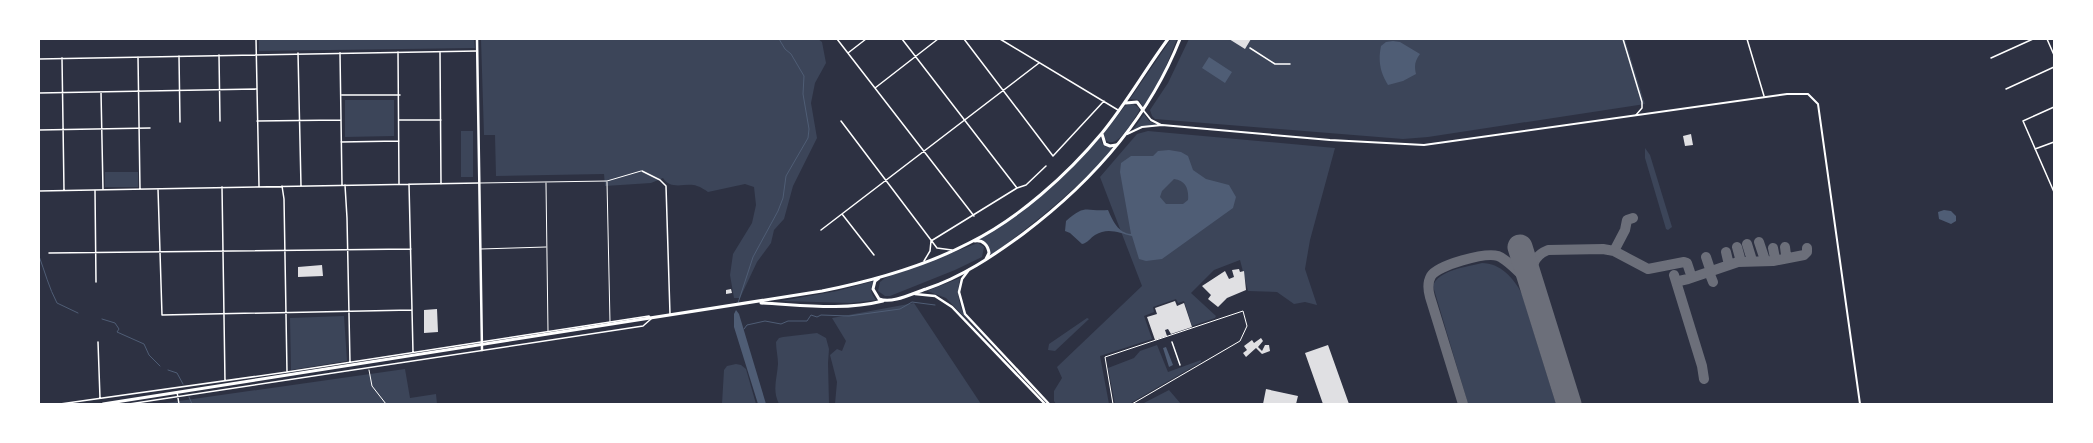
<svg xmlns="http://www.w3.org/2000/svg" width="2093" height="443" font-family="'Noto Sans',sans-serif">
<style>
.green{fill:#3c4559}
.water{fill:#4f5d75;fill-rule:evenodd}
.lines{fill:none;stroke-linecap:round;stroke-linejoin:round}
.stream{stroke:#4f5d75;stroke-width:1}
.taxiway{stroke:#6c6f7a;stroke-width:10}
.runway{stroke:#6c6f7a;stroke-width:25}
.building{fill:#e0e0e3}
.path{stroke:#fff;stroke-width:1}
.service{stroke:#fff;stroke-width:1}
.pedestrian{stroke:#fff;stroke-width:1.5}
.minor{stroke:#fff;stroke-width:1.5}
.tertiary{stroke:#fff;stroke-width:2}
.secondary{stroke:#fff;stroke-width:2.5}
.primary{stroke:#fff;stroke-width:2.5}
.trunk{stroke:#fff;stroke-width:3}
</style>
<rect width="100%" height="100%" fill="#2d3142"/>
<path class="green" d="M259,39H474L475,48L259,51Z
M481,39H818L822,42L826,63L815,83L811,103L817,138L793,186L784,219L774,230L771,243L757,262L740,298H734L730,275L733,254L752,223L756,205L754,187L745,184L708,192C705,190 701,187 697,186C686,182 671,191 663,178L651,183L605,186L604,174L496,176L495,135H484Z
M1171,39H1177L1160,81L1143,107L1139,100L1130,99Z
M1189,39H1625L1645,104L1428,137L1403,139L1155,119L1152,116L1150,110L1168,83Z
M345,100H394V136L345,137Z
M1132,103L1139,108V111C1134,119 1118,149 1107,141C1104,139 1104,136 1104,133L1125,106Z
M1144,114L1149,121L1157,125L1133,130Z
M461,131H473V177H461Z
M1148,131L1335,148L1310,240L1305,269L1317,305L1305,302L1294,304L1277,292L1248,291L1240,260L1214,270L1191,293L1216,316L1215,318L1192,326L1184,301L1178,303L1176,299L1153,307L1154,312L1144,316L1152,339L1100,356L1109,404H1056L1054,401V391L1062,378L1057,367L1142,286L1100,177L1137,134Z
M1102,134C1099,144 1105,149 1115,147C1077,190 1033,224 988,258C992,247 987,241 976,240L1038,198Z
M1645,148L1650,155L1672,227L1668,230L1666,229L1645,158Z
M105,172H138V187H105Z
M978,243L984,247L982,257L955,270L890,296H885L878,291L880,282L885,278Z
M1482,263C1500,263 1514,278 1522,294L1556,404H1468L1433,286C1438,270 1467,267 1482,263Z
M960,278C957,294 958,304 966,318L1048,404L946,298L927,291Z
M874,281C869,288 871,294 876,300L851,303L781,301L837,291Z
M914,303L981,404H835L837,382L830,355L837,349L842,351L846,341L832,318Z
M344,316L347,361L291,370L290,318Z
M1087,318L1089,319L1055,351L1048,350L1049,344Z
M817,333L826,338L829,349L828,363L829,404H779C772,390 777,379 778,364C778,357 776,349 776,342L779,338L783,337Z
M1157,345L1168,372L1201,360V362L1129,404H1115L1108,368L1134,358L1140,351Z
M736,364L741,365L746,369L756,404H722L724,370L727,366Z
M405,369L410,398L436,394L437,404H158Z
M1169,390L1181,404H1142Z"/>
<path class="water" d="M1393,41L1400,42L1420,54C1415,61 1414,65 1416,74L1403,81L1388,85C1380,72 1378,61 1381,46L1386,42Z
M1209,57L1232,72L1225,83L1202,68Z
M1169,150L1181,152L1188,156L1193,170L1206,179L1229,185L1236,197L1233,208L1162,259L1146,261L1139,259L1132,236C1119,233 1108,227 1095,235C1090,238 1088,243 1082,244L1070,233L1065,231L1066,221C1086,203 1086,212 1108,210C1113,221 1118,233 1131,234L1120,172L1121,163L1131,156H1153L1158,151ZM1174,179C1186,180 1189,190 1188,200L1183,204H1166L1160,197L1162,191Z
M1944,210L1951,211L1956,216V221L1951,224L1939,219L1938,212Z
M736,310L739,314L766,404H758L734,327V314Z
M1166,347L1173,365L1169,367L1163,348Z"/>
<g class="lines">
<path class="stream" d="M39,256C45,272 49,288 57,303L78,313
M738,303L753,257L778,211L783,198L786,176L808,138L809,129L803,94L804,76L791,54L785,49L779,39
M102,319L115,323L119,329L117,332L144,344L149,355L160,366
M744,329L747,325L765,321L781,324L788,321H807L811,315L817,317L821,315L849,316L900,309L912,302L935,305
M168,370L177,373L183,384
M189,397L192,404"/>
<path class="taxiway" d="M1759,242L1764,257L1762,261
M1747,244L1751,257L1750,261
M1737,247L1740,258L1738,262
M1614,251L1625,230L1627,220L1633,218
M1726,252L1729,265
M1706,257L1710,269L1709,272L1713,282
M1784,259L1786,255L1785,247
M1773,261L1775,258L1773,248
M1674,275L1702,366L1704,379
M1676,280L1679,281L1688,279L1738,262L1773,261L1804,255L1807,252V248
M1533,286C1530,270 1531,257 1548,250L1603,249L1614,251L1648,269L1684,262L1687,263L1690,272
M1463,404L1430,297C1428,290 1427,283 1431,276C1438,265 1485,252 1498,256C1509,260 1524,278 1533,286"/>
<path class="runway" d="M1520,247L1569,404"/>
</g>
<path class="building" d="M1229,39H1251L1245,49Z
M1691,134L1693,145L1685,146L1683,136Z
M322,265L323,276L298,277V267Z
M1239,269L1240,272L1244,271L1246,290L1227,298L1218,307L1208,299L1211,295L1202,286L1225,271L1229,279L1234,277L1232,270Z
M731,289L732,293L726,294V290Z
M1175,301L1177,306L1184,303L1192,327L1171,334L1168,329L1165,330L1167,336L1155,340L1147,317L1157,314L1155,308Z
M437,309L438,332L424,333V310Z
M1261,338L1263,341L1258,347L1262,351L1265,345H1269L1270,351L1262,354L1256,348L1246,357L1243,353L1247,350L1244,346L1252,340L1254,343Z
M1328,345L1349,404H1323L1305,353Z
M1266,389L1298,396L1296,404H1263Z"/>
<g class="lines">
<path class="path" d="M369,370L372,386L386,404"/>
<path class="service" d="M607,182L610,322
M480,183L607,181L641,171
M546,183L548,331
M481,249L546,247
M1113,404L1105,357L1243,311L1247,326L1240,341L1132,404"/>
<path class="pedestrian" d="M1250,48L1275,64H1290
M1172,342L1180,365"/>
<path class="minor" d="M256,39L259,186
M837,39L974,216
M902,39L1017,188
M964,39L1053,156L1104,101
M1000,39L1118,110
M1623,39L1642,102V108L1636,115
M1747,39L1764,96
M2047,39L2054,55
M398,52L399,184
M440,52L441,184
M298,53L301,186
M340,53L342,185
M848,53L866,39
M219,55L220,121
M179,56L180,122
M138,57L140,189
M62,58L64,190
M1991,58L2033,39
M39,59L477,51
M875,88L938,39
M2006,89L2054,67
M101,92L103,190
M39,93L256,89
M342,95H400
M2054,107L2023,121L2054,192
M399,120H441
M257,121L341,120
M841,121L937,248L952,250
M39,130L150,128
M341,142L399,141
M2035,149L2054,142
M642,171L660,180L666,186L670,314
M409,184L413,352
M345,185L347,218L350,362
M282,186L284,199L287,372
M222,187L225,381
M158,189L162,315L412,310
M95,190L96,282
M39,191L479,183
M842,214L874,255
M821,230L1039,63
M931,241L1017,188L1026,185L1046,166
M49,253L411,249
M924,261L930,251L931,241
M98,342L100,398
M177,392L179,404
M60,404L287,372L649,316L651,319L643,326L129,404"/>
<path class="tertiary" d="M1143,110L1151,120L1161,125
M1127,134L1142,127L1162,125L1330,140L1424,145L1787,94H1808L1818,104L1860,404"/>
<path class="secondary" d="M477,39L482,350"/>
<path class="primary" d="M968,271L962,279L959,292L965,314L1049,404
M915,294L935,296L952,307L1045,404"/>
<path class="trunk" d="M1126,103L1137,102L1143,110
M1102,134L1105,144L1110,146L1116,145
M975,241C983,240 988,245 989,253L986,259
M879,278L875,281L873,289L879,299C893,304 913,293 926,289C962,277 993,256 1023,234C1092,182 1148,120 1180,39
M761,303C802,305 843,311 883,301
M103,404L822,291C872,281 923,267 969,243C1018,219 1067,175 1102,133C1126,104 1145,70 1168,39"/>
</g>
<rect width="2093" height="443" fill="none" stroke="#ffffff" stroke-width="80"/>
</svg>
